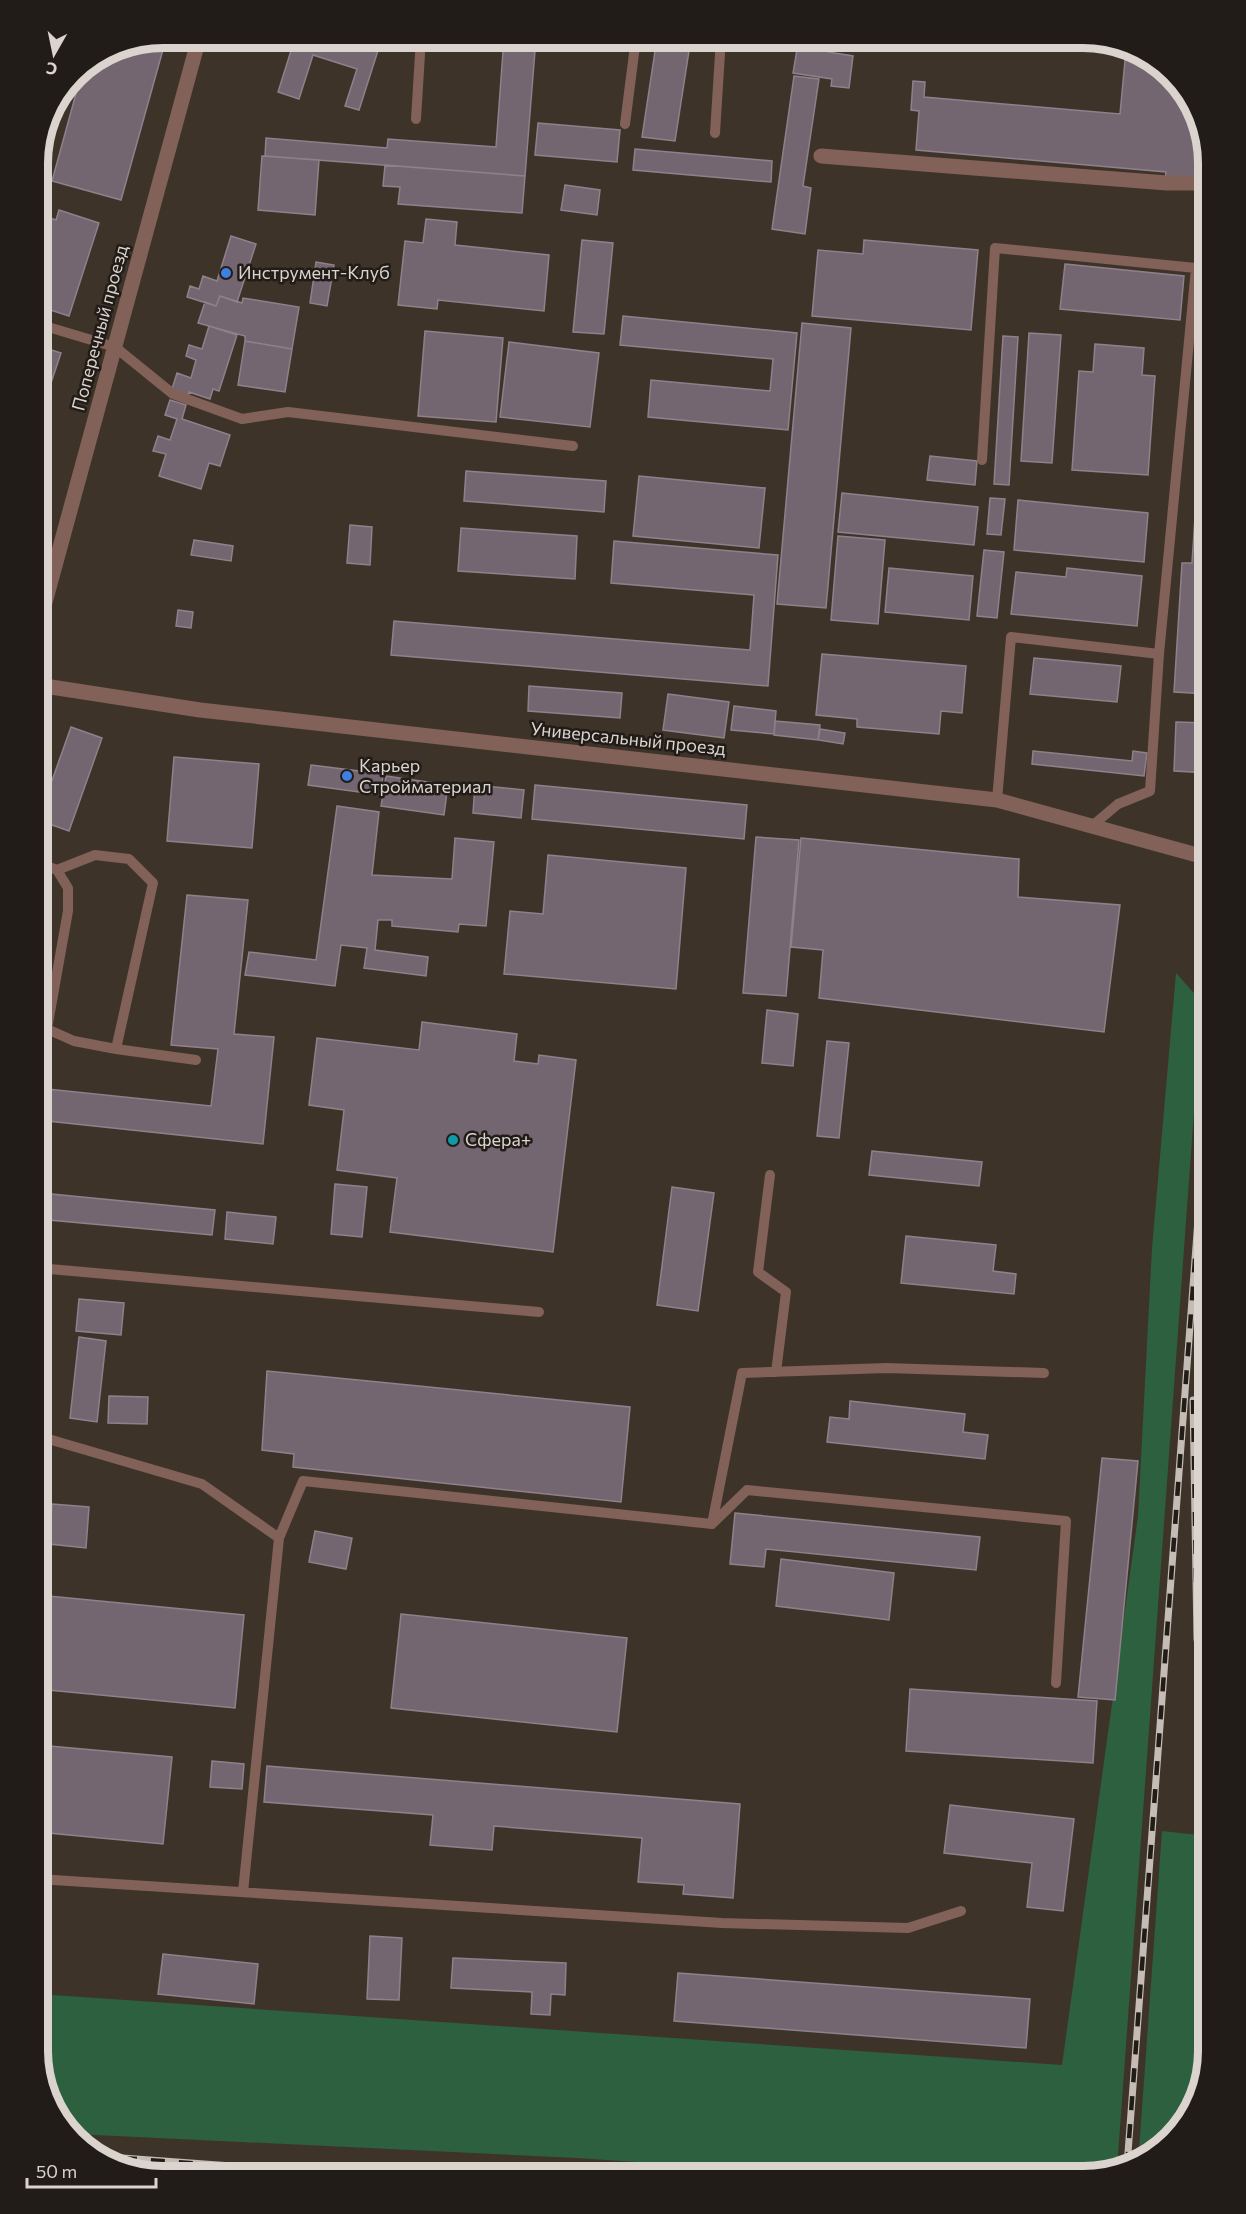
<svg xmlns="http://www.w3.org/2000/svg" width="1246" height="2214" font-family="Commissioner,sans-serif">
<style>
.green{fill:#2c603f}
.building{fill:#746670;stroke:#8f808b;stroke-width:1.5}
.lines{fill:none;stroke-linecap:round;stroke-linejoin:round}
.service{stroke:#816158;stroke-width:10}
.minor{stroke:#816158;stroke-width:15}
.tertiary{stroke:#816158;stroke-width:15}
.rail-casing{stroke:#c4bcb5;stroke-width:7}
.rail{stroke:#211c17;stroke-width:4.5;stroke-dasharray:14;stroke-linecap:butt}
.shop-dot{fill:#3f7fe0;stroke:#211c17;stroke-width:2}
.culture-dot{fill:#0f9aa8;stroke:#211c17;stroke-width:2}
.labels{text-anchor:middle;stroke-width:5;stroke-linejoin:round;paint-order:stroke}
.poi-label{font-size:18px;fill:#dbd4ce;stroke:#211c17;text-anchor:start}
.street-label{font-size:18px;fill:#dbd4ce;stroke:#211c17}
.rim{fill:none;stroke:#dbd4ce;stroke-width:8}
</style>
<rect width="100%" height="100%" fill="#3e3328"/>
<path class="green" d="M1176,973L1202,1002L1117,2169L1083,2176H851L576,2158L75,2134L50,2106L38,2051V1994L1062,2065L1138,1516L1152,1248Z
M1162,1831L1208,1836V2051L1188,2120L1138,2164Z"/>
<path class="building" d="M295,38H382L359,110L345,106L357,69L313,55L299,99L278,92Z
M504,38H536L525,176L265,156L266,138L387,148L388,139L496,147Z
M657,38H691L675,141L642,137Z
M799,38H830L828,52L853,56L849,88L831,86L832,79L793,73Z
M145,41L164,46L121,200L52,181L83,68L115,47Z
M1126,50L1153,59L1196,108L1204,143L1200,183L1165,180L1166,172L916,150L919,111L911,110L913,81L925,82L924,97L1120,114Z
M794,76L819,79L803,186L811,188L805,234L772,229Z
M538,123L620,130L617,162L535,155Z
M635,149L772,161L771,182L633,170Z
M262,156L319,160L315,215L258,210Z
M385,165L525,176L522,213L398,204L400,187L383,186Z
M38,166L41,167L39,186H38Z
M565,185L600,190L597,215L561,210Z
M59,210L99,223L69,316L38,306V227L41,215L56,220Z
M426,219L457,222L455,245L549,255L544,311L438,300L437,309L398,305L405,241L423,243Z
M231,236L256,244L237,302L220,296L216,306L187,297L190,286L199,289L203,276L217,281Z
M582,240L613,243L604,334L573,332Z
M864,240L978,250L971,330L812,316L818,250L863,254Z
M316,262L334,265L327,306L310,303Z
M1065,264L1184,276L1180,320L1060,309Z
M220,296L242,303L243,298L299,307L292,349L245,341V336L198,323L205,302L216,306Z
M623,316L797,333L788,430L648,417L651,380L770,391L773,359L620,345Z
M1208,319V694L1174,692L1182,563H1192Z
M802,323L851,328L826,608L777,604Z
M209,326L237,335L219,391L213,389L210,399L189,392L188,397L171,392L177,373L191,378L196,360L186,356L189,345L202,349Z
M425,331L503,338L496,422L418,416Z
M1029,333L1061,335L1052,463L1021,461Z
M1003,336L1018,337L1009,485L994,484Z
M245,341L292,349L285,392L238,385Z
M509,342L599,353L590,427L500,417Z
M1095,344L1144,348L1142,375L1155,376L1148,475L1072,470L1079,371L1093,372Z
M39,346L61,353L46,398L38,396Z
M38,396L46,398L38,426Z
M170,400L186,405L182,419L230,435L220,466L209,463L201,489L159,476L166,454L153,451L158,436L170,440L177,419L165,415Z
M930,456L977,461L975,485L927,480Z
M466,471L606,481L604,512L464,501Z
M639,476L765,488L759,548L633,536Z
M842,493L978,507L974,545L838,532Z
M990,498L1005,499L1001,535L987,534Z
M1018,500L1148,513L1144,562L1014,550Z
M350,525L372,527L370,565L347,563Z
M461,528L577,536L575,579L458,571Z
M838,536L885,540L878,624L831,620Z
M194,540L233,546L231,561L191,555Z
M614,541L778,555L768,686L391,655L394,621L750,650L754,595L611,583Z
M984,550L1004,552L997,618L977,616Z
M889,568L973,576L969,620L885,612Z
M1067,568L1142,576L1137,626L1011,614L1016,572L1066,577Z
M178,610L193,612L191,628L176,626Z
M822,654L966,666L962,713L941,711L939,734L857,727V719L816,715Z
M1034,658L1121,666L1117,702L1030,694Z
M529,686L622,693L620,718L528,711Z
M668,694L729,702L724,738L663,730Z
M734,706L776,711L774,734L731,730Z
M775,721L820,725L818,740L774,735Z
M1176,722L1208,723V773L1174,771Z
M71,727L102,738L69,831L38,820Z
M820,729L845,733L843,744L818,740Z
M1033,751L1132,761L1133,751L1147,753L1144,776L1032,764Z
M174,757L259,764L252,848L167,841Z
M311,765L383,774L381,795L308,785Z
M386,776L448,785L444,815L381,806Z
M475,785L524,790L521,818L473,813Z
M535,785L747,805L744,839L532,819Z
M337,806L379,812L372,875L452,879L455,838L494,842L486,926L459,924L458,932L392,926V920H378L375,950L428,957L426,976L364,968L367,948L341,945L335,986L245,975L249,952L316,960Z
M756,837L799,840L786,996L743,993Z
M801,838L1019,859L1018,897L1120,905L1104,1032L819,998L823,950L791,947Z
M548,855L686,868L676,989L504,974L510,911L543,914Z
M187,895L248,900L234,1034L274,1037L263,1144L38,1120V1088L211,1106L218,1049L171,1045Z
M767,1010L798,1014L793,1066L762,1063Z
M422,1022L517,1034L514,1061L538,1064L539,1055L576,1060L553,1252L390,1232L397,1178L337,1170L344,1110L309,1105L317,1038L419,1050Z
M827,1041L849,1043L839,1138L817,1136Z
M872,1151L982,1162L979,1186L869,1175Z
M335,1184L367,1187L362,1237L331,1234Z
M672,1187L714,1193L698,1311L657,1305Z
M41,1193L215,1210L212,1235L38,1219Z
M227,1212L276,1217L273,1244L225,1239Z
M906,1236L996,1245L993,1271L1016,1274L1014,1294L901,1283Z
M79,1299L124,1303L121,1335L76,1331Z
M79,1337L106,1341L97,1422L70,1418Z
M267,1371L630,1407L621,1502L293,1467L294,1454L262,1450Z
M109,1396L148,1397L147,1424L108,1423Z
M850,1401L965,1414L963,1432L988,1435L985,1459L827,1442L830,1417L849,1419Z
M1102,1458L1138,1461L1115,1700L1078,1697Z
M52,1504L89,1507L86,1548L49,1544Z
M735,1513L980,1537L976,1570L766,1549L764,1567L730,1564Z
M315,1531L352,1538L346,1569L309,1562Z
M781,1559L894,1573L889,1620L776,1606Z
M38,1595L244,1615L235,1708L38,1689Z
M401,1614L627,1638L617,1732L391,1708Z
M910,1689L1097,1701L1093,1763L906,1751Z
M38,1745L172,1757L163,1844L38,1832Z
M212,1761L244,1764L242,1789L210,1787Z
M267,1766L740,1804L733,1898L683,1894L684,1885L638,1882L642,1838L494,1826L492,1850L430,1845L433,1815L264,1802Z
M950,1805L1074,1819L1063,1911L1027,1907L1032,1863L944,1853Z
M370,1936L402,1938L399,2000L367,1999Z
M163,1954L258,1964L254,2004L158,1994Z
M453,1958L566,1963L565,1995L551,1994L550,2015L531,2014L532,1992L451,1988Z
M678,1973L1030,1999L1026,2048L674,2021Z"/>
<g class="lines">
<path class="service" d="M162,38L197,47
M416,119L421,38
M625,124L636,38
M715,133L721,38
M38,324L115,347L173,394L242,419L288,412L573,446
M982,460L995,248L1196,268L1159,654
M997,800L1011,637L1159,654L1150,791L1118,804L1092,826
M38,863L57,870L95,855L129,859L153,883L116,1049L196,1060
M57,870L68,888V911L47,1029L74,1041L116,1049
M770,1175L758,1272L786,1292L776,1372
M38,1268L539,1312
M38,1436L202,1484L279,1538
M712,1524L742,1373L886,1368L1044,1373
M38,1879L722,1923L908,1928L961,1911
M243,1892L279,1538L303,1481L712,1524L747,1490L1066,1521L1056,1683"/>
<path class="minor" d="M821,156L1167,183H1208
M38,628L199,38"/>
<path class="tertiary" d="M38,685L200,710L997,800L1208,858"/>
<g class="rail-casing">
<path id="rail" d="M1193,1400L1197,1639L1208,1701
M95,2156L366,2176
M1127,2166L1208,1086"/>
</g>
<use href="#rail" class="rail"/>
</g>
<g class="shop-dot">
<circle cx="226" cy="273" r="6"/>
<circle cx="347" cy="776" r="6"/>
</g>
<circle class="culture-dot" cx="453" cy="1140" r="6"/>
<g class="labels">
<g class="poi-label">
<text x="238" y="279">Инструмент-Клуб</text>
<text x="359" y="772">Карьер<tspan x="359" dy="21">Стройматериал</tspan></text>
<text x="465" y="1146">Сфера+</text>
</g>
<g class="street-label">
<text transform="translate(100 328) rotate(-75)" y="6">Поперечный проезд</text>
<text transform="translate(628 739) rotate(6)" y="6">Универсальный проезд</text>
</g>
</g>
<path d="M0 0H1246V2214H0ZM163 48H1083A115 115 0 0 1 1198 163V2051A115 115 0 0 1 1083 2166H163A115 115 0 0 1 48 2051V163A115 115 0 0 1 163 48Z" fill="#211c17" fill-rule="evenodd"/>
<path class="rim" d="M163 48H1083A115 115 0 0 1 1198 163V2051A115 115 0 0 1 1083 2166H163A115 115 0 0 1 48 2051V163A115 115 0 0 1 163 48Z"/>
<g transform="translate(54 54) rotate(189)" stroke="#211c17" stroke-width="4.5" paint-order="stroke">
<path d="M0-4.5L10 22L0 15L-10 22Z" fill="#dbd4ce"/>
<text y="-9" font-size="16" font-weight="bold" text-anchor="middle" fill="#dbd4ce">С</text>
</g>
<path d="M27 2178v9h129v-9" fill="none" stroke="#dbd4ce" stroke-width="3"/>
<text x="36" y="2178" font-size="18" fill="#dbd4ce" stroke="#211c17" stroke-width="4.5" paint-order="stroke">50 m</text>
</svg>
